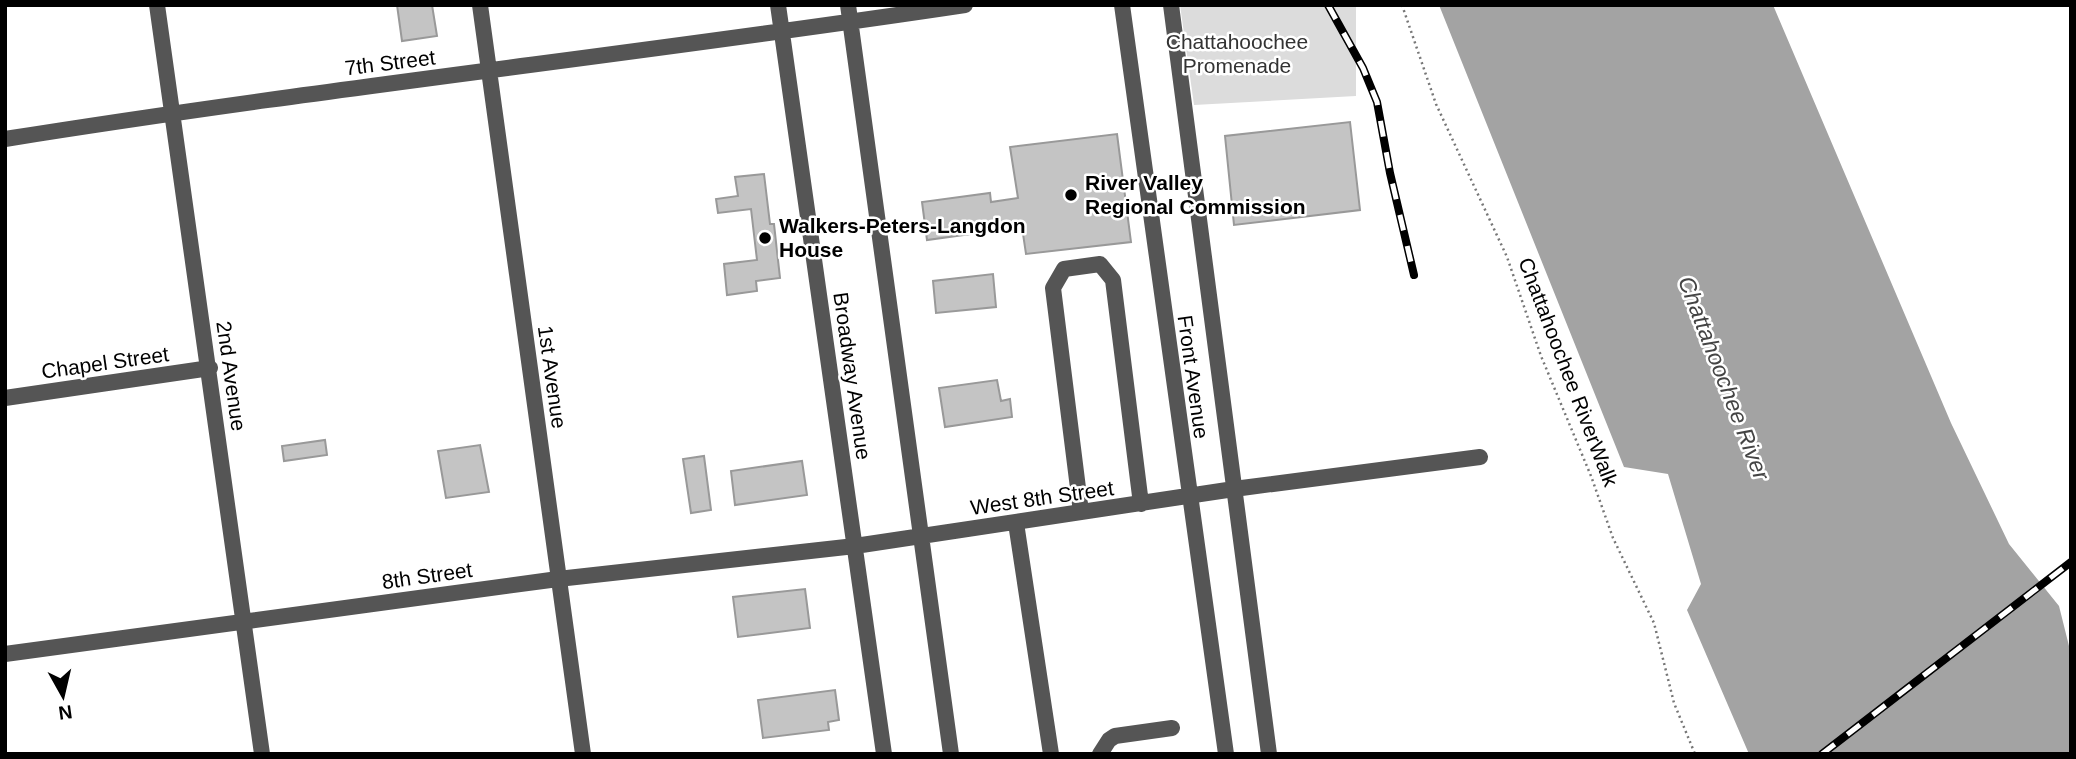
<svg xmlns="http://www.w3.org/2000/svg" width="2076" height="759" font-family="Arial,sans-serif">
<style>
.green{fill:#dcdcdc}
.water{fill:#a3a3a3}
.building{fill:#c4c4c4;stroke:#999;stroke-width:2}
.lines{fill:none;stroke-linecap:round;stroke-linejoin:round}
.path{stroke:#777;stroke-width:2.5;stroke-dasharray:2 3.5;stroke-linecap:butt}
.minor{stroke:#555;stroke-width:16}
.rail-casing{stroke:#000;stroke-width:8}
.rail{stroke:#fff;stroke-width:5;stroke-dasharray:16;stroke-linecap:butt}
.poi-dot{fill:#000;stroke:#fff;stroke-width:2.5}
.labels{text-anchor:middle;stroke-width:5;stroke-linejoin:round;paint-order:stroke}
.park-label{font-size:21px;fill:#333;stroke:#fff}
.street-label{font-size:21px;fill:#000;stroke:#fff}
.poi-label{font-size:21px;font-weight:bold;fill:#000;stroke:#fff;text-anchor:start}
.water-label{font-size:23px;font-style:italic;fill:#444;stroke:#fff}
</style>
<rect width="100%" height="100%" fill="#fff"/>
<path class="green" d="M1180,5H1356V96L1194,105Z"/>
<path class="water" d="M1439,5H1773L1951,423L2009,544L2059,606L2071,654V754H1749L1687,610L1701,584L1668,474L1624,467Z"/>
<path class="building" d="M397,5H432L437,36L402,41Z
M1350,122L1360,210L1234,225L1225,136Z
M1117,134L1131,242L1026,254L1022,227L927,240L922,202L990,193L991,202L1018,198L1010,147Z
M764,174L770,224H774L780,278L756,281L757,291L727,295L724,264L757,260L751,209L718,213L716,199L738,196L735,177Z
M993,274L996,307L936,313L933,281Z
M997,380L1001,401L1010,399L1012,417L945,427L939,388Z
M325,440L327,455L284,461L282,446Z
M480,445L489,492L446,498L438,451Z
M704,456L711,510L691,513L683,459Z
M802,461L807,495L735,505L731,471Z
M805,589L810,628L738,637L733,597Z
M835,690L839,720L828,722L829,730L763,738L758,700Z"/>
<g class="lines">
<path class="path" d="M1402,5L1436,104L1507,257L1541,356L1591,476L1613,538L1654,623L1674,703L1695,754"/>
<path class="minor" d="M157,5L262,754
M480,5L583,754
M778,5L884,754
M848,5L951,754
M1122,5L1226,754
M1171,5L1269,754
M5,139C324,88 646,53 965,5
M5,398L210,368
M1081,512L1053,288L1064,269L1100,264L1113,280L1141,504
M1016,523L1051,754
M5,654L558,579L855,546L1234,489L1480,457
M1100,754L1109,740L1115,736L1172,728"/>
<g class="rail-casing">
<path id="rail" d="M1328,5L1363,68L1377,102L1390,173L1414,275
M1822,754L2071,562"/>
</g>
<use href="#rail" class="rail"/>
</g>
<g class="poi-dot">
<circle cx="1071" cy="195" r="7"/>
<circle cx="765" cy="238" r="7"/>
</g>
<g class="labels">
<g class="park-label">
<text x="1237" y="49">Chattahoochee<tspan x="1237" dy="24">Promenade</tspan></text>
</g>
<g class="street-label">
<text transform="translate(390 63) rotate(-7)" y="7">7th Street</text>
<text transform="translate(105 363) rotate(-8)" y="7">Chapel Street</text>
<text transform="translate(1568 372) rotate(69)" y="7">Chattahoochee RiverWalk</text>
<text transform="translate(231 376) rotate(82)" y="7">2nd Avenue</text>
<text transform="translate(852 376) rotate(82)" y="7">Broadway Avenue</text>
<text transform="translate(552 377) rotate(82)" y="7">1st Avenue</text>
<text transform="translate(1193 377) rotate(82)" y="7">Front Avenue</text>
<text transform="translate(1042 498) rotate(-8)" y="7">West 8th Street</text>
<text transform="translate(427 576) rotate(-8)" y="7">8th Street</text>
</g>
<g class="poi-label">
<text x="1085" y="190">River Valley<tspan x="1085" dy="24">Regional Commission</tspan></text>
<text x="779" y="233">Walkers-Peters-Langdon<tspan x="779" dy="24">House</tspan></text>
</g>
<g class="water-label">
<text transform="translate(1724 378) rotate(69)" y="8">Chattahoochee River</text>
</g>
</g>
<rect width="2076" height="759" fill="none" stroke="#000000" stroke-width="14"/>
<g transform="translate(63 696) rotate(172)" stroke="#ffffff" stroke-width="5" paint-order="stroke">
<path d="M0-5L12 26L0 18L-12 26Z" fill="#000000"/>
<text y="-10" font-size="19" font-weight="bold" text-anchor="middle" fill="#000000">N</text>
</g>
</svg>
